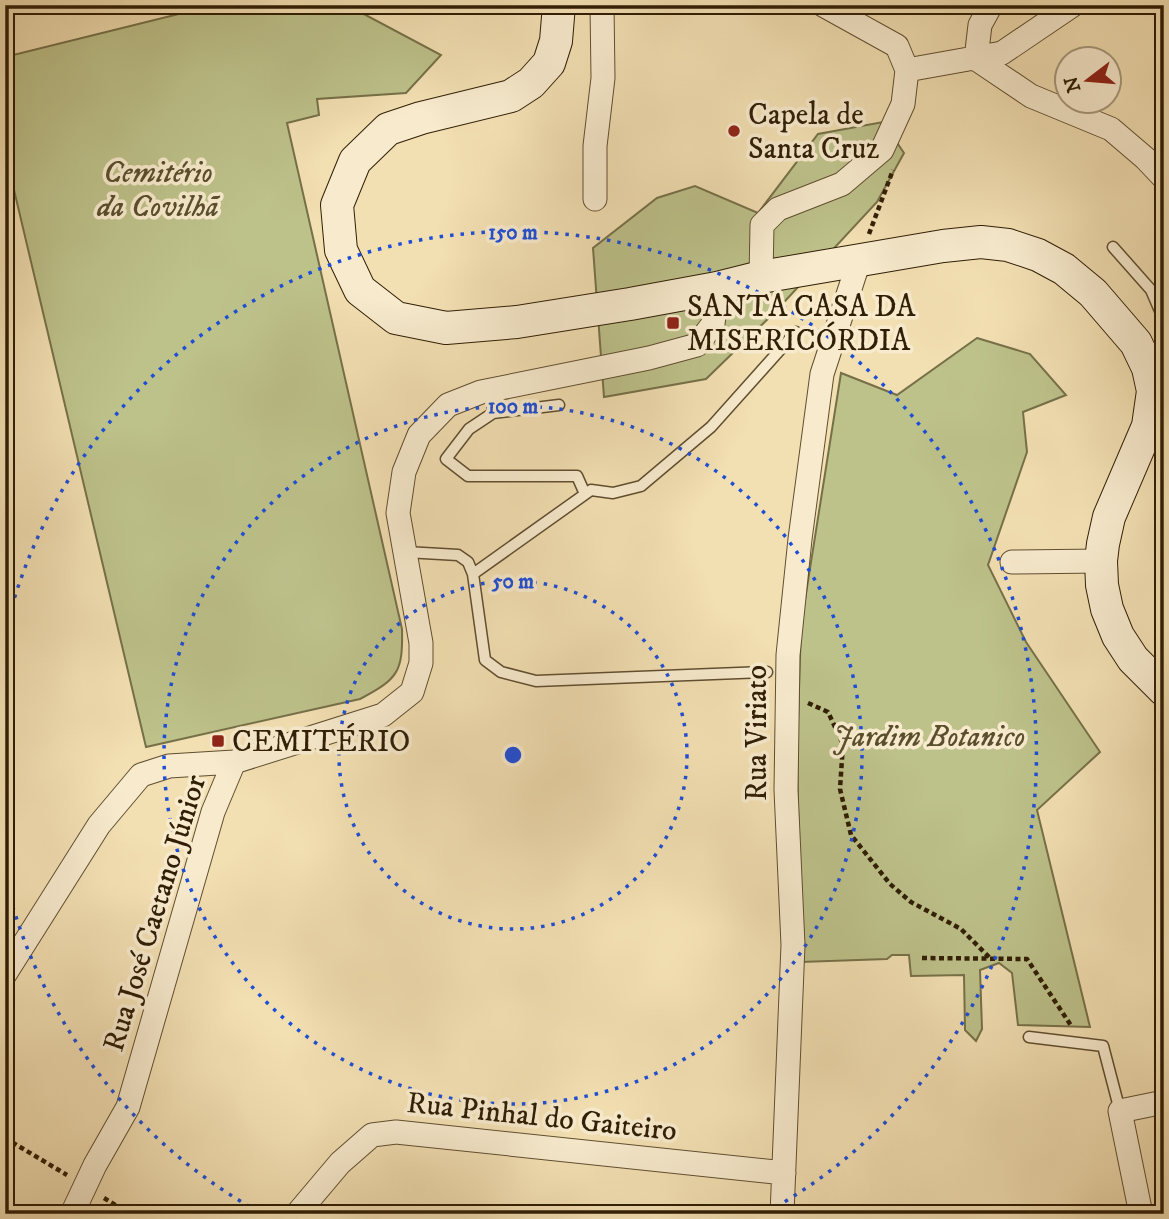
<svg xmlns="http://www.w3.org/2000/svg" width="1169" height="1219" font-family="'IM FELL DW Pica',serif">
<style>
.green{fill:#bdc18a;stroke:#767048;stroke-width:2}
.lines{fill:none;stroke-linecap:round;stroke-linejoin:round}
.service-casing{stroke:#604e30;stroke-width:13}
.minor-casing{stroke:#604e30;stroke-width:25}
.secondary-casing{stroke:#301e05;stroke-width:34}
.path{stroke:#301e05;stroke-width:4.5;stroke-dasharray:5 3.5;stroke-linecap:butt}
.service{stroke:#f7eacd;stroke-width:10}
.minor{stroke:#f7eacd;stroke-width:23}
.secondary{stroke:#f7eacd;stroke-width:32}
.ring{fill:none;stroke:#1d4ed8;stroke-width:3.5;stroke-dasharray:3.5 7}
.poi-dot{fill:#8f2418;stroke:#f7eacd;stroke-width:2.5}
.labels{text-anchor:middle;stroke-width:7;stroke-linejoin:round;paint-order:stroke}
.poi-label{font-size:30px;fill:#301e05;stroke:#f7eacd;text-anchor:start}
.park-label{font-size:30px;font-style:italic;fill:#5a4f2d;stroke:#f7eacd}
.street-label{font-size:30px;fill:#301e05;stroke:#f7eacd}
.centre{fill:#1d4ed8;stroke:#f7eacd;stroke-width:3.5}
.ring-label{font-size:21px;text-anchor:middle;font-weight:bold;fill:#1d4ed8;stroke:#f7eacd;stroke-width:7;stroke-linejoin:round;paint-order:stroke}
</style>
<rect width="100%" height="100%" fill="#f2dfb2"/>
<filter id="stains"><feTurbulence type="fractalNoise" baseFrequency=".00286" numOctaves="4"/><feColorMatrix values="0 0 0 0 .2 0 0 0 0 .09 0 0 0 0 .02 0 0 0 .5 -.17"/></filter>
<radialGradient id="worn" r=".72"><stop offset=".6" stop-color="#630" stop-opacity="0"/><stop offset="1" stop-color="#630" stop-opacity=".3"/></radialGradient>
<path class="green" d="M215,5H347L441,55L406,93L317,99L319,115L287,123L402,629C403,672 398,679 360,699L146,747L5,152V57Z
M883,122L904,153L877,202L773,314L706,379L604,397L593,248L657,198L695,186L758,213L818,134Z
M977,338L1030,354L1066,395L1023,412L1027,452L988,565L1026,642L1100,752L1037,810L1090,1027L1018,1025L1012,973L999,963L980,970L982,1029L976,1041L965,1030L964,975L911,976L909,955H892L887,959L801,962L797,753L801,625L841,373L897,395Z"/>
<g class="lines">
<g class="service-casing">
<path id="service" d="M1113,247L1151,290L1164,320
M559,405L493,413L469,429L446,459L468,476H577L585,494
M406,552L458,555L468,562L473,574L485,660L501,672L536,681L767,672
M473,574L591,490L613,493L641,486L711,427L796,332
M1029,1037L1103,1046L1120,1111"/>
</g>
<g class="minor-casing">
<path id="minor" d="M976,59L1031,96L1111,129L1145,158L1164,178
M976,59L980,25L991,5
M907,70L1002,53L1073,5
M595,199V146L603,78L602,5
M761,277L762,225L778,209L842,184L882,150L903,104L907,70L897,46L823,5
M1012,562L1101,561
M5,974L99,825L141,775L169,766L234,762L383,715L412,692L421,663V643L398,513L404,472L419,435L448,405L481,392L649,358L697,345L713,324L717,288
M72,1214L95,1165L128,1107L213,812L234,762
M297,1214L340,1163L372,1135L396,1132L784,1173
M782,1214L793,945L786,790L788,655L800,539L822,374L859,261
M1141,1214L1120,1111L1164,1102"/>
</g>
<g class="secondary-casing">
<path id="secondary" d="M559,5L556,41L549,63L531,83L511,96L421,118L388,129L355,161L337,205L341,250L360,290L396,318L446,328L517,322L630,304L717,288L761,277L943,246L981,242L1008,245L1038,255L1064,269L1093,293L1136,343L1148,368L1153,391L1148,426L1109,517L1103,544L1101,561L1102,585L1107,609L1118,636L1133,659L1164,690"/>
</g>
<path class="path" d="M869,234L893,170
M808,703L828,712L843,744L840,789L851,835L890,884L911,902L961,929L990,958
M922,958L1027,959L1072,1027
M5,1138L67,1175
M5,1149L11,1142
M104,1198L130,1214"/>
<use href="#service" class="service"/>
<use href="#minor" class="minor"/>
<use href="#secondary" class="secondary"/>
</g>
<g class="ring">
<circle cx="513" cy="755" r="174"/>
<circle cx="513" cy="755" r="349"/>
<path d="M259 1212A523 523 0 0 1 6 882M6 628A523 523 0 1 1 767 1212"/>
</g>
<g class="poi-dot">
<circle cx="734" cy="131" r="7"/>
<rect x="666" y="316" width="14" height="14" rx="3.5"/>
<rect x="211" y="734" width="14" height="14" rx="3.5"/>
</g>
<g class="labels">
<g class="poi-label">
<text x="748" y="124">Capela de<tspan x="748" dy="34">Santa Cruz</tspan></text>
<text x="687" y="316">SANTA CASA DA<tspan x="687" dy="34">MISERICÓRDIA</tspan></text>
<text x="232" y="751">CEMITÉRIO</text>
</g>
<g class="park-label">
<text x="158" y="182">Cemitério<tspan x="158" dy="34">da Covilhã</tspan></text>
<text x="929" y="746">Jardim Botanico</text>
</g>
<g class="street-label">
<text transform="translate(756 733) rotate(-90)" y="10">Rua Viriato</text>
<text transform="translate(154 913) rotate(-73)" y="10">Rua José Caetano Júnior</text>
<text transform="translate(542 1116) rotate(6)" y="10">Rua Pinhal do Gaiteiro</text>
</g>
</g>
<circle cx="513" cy="755" r="10" class="centre"/>
<g class="ring-label">
<text x="513" y="239">150 m</text>
<text x="513" y="413">100 m</text>
<text x="513" y="588">50 m</text>
</g>
<rect width="1169" height="1219" fill="none" stroke="#f2dfb2" stroke-width="28"/>
<rect x="7" y="7" width="1155" height="1205" fill="none" stroke="#301e05" stroke-width="3.5"/>
<rect x="14" y="14" width="1141" height="1191" fill="none" stroke="#301e05" stroke-width="2"/>
<g transform="translate(1088 80) rotate(254)"><circle r="33" fill="#f7eacd" stroke="#a7987d" stroke-width="2"/>
<path d="M0-5L12 26L0 18L-12 26Z" fill="#8f2418"/>
<text y="-10" font-size="19" font-weight="bold" text-anchor="middle" fill="#301e05">N</text>
</g>
<rect width="100%" height="100%" filter="url(#stains)"/>
<rect width="100%" height="100%" fill="url(#worn)"/>
</svg>
